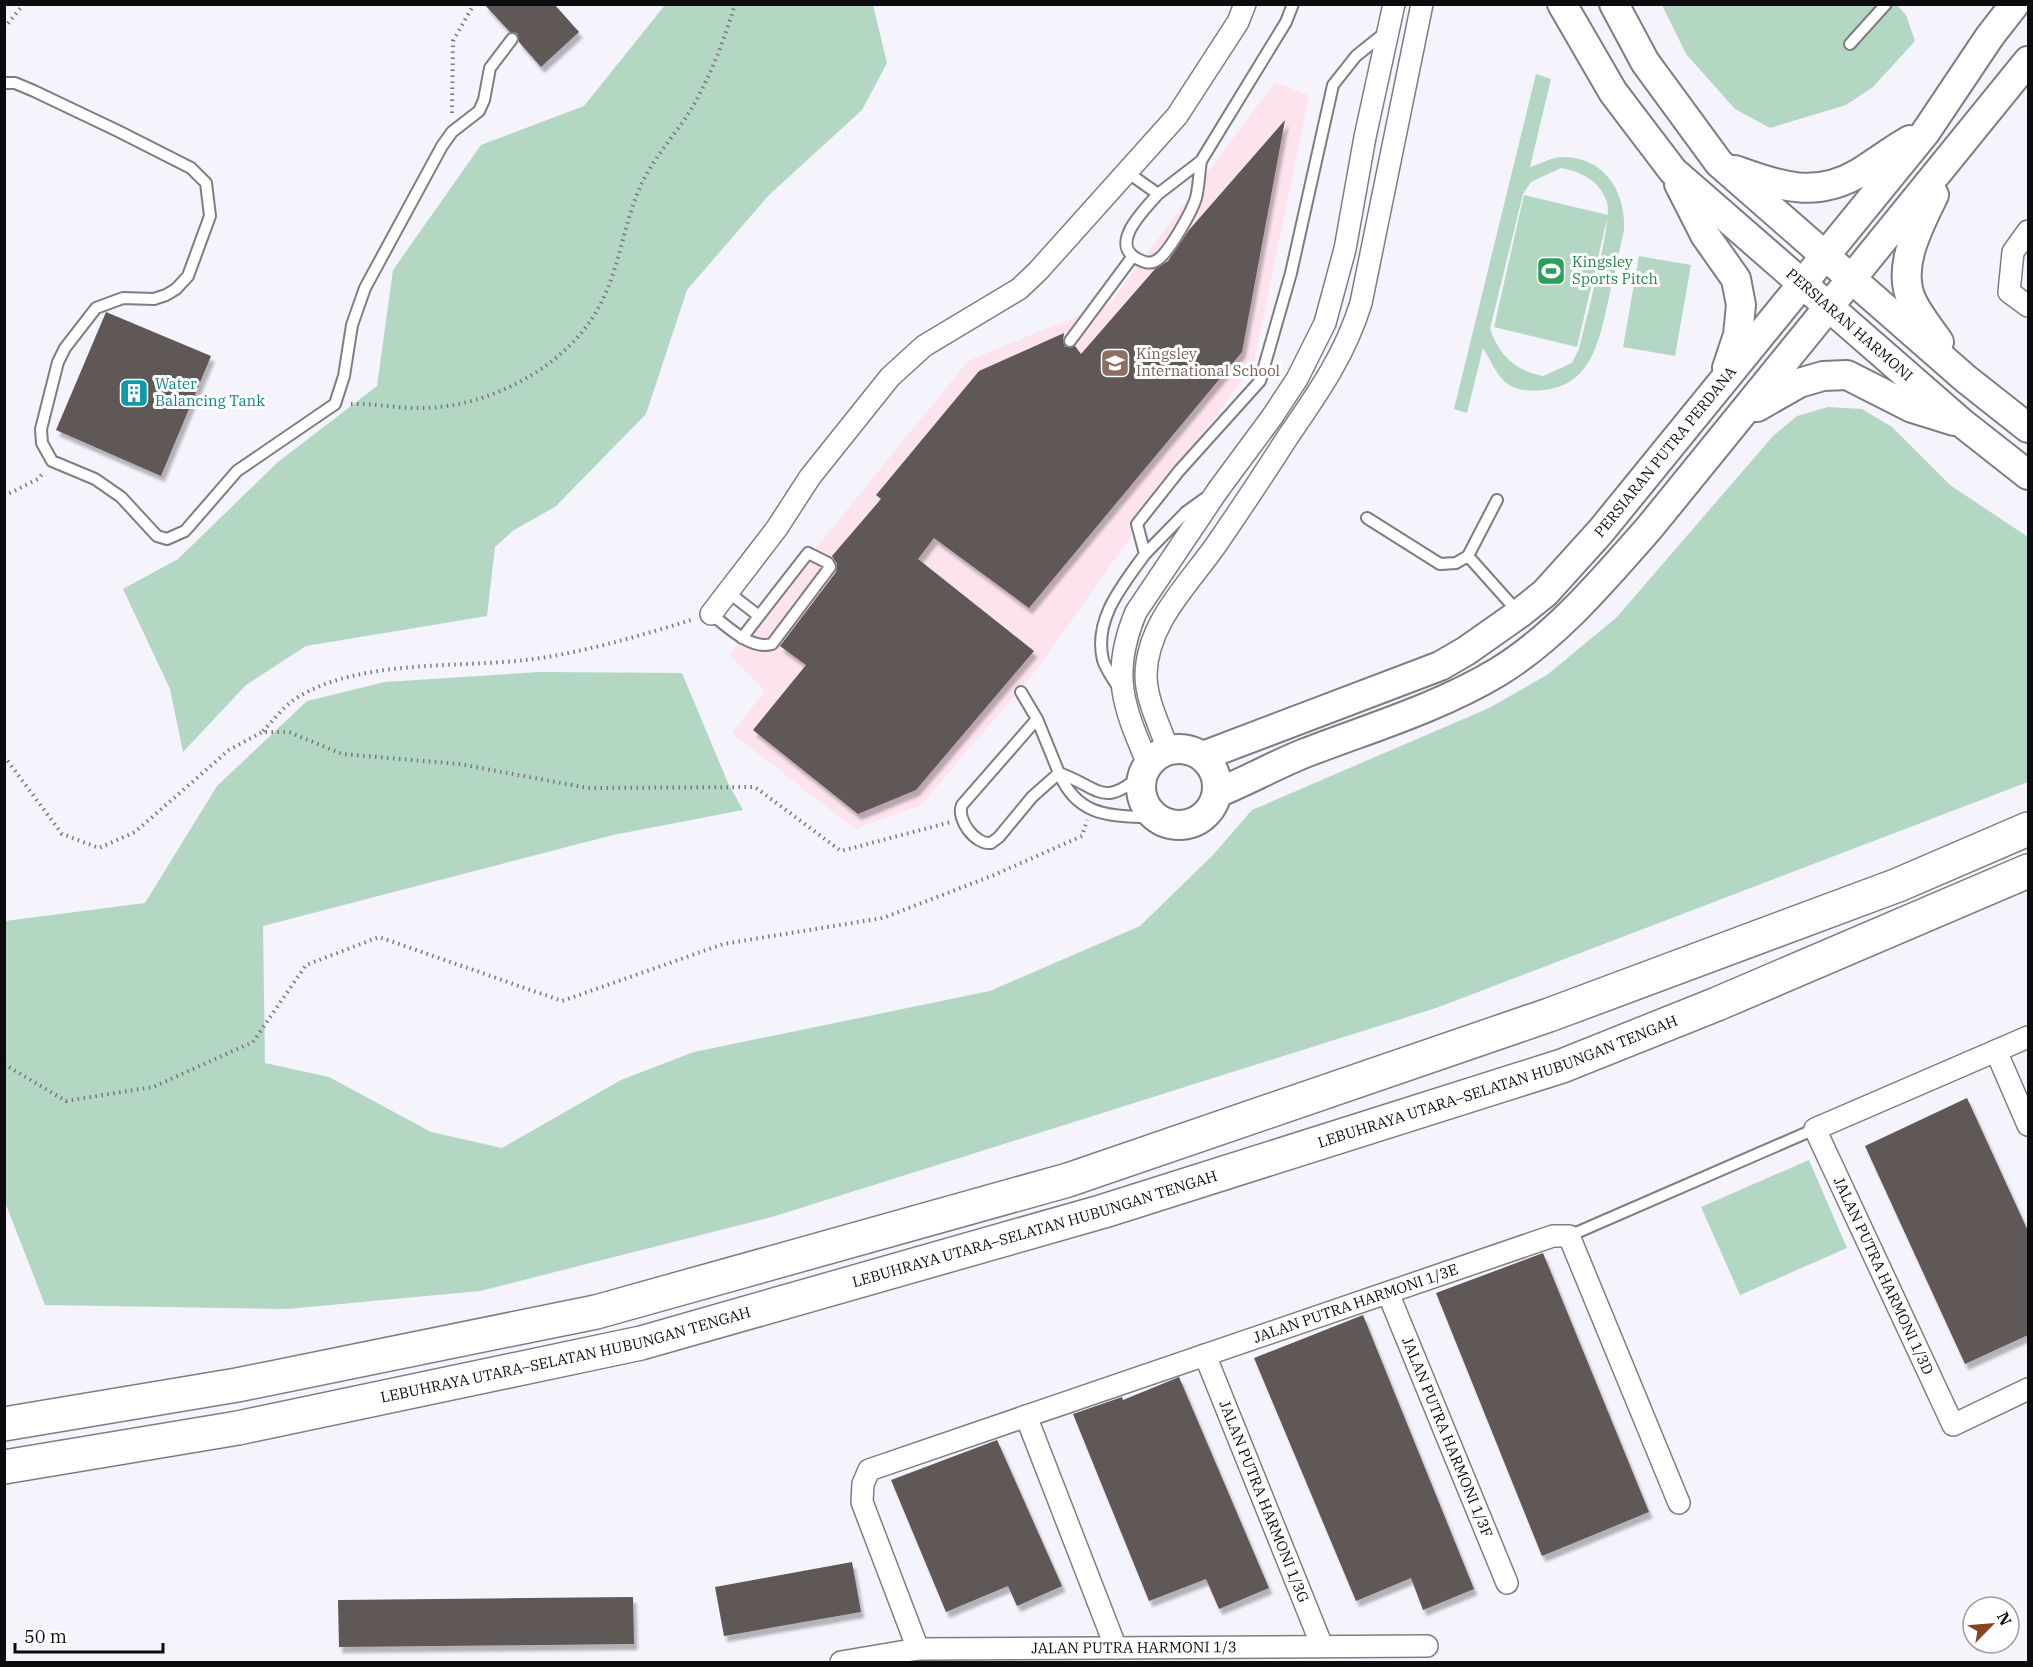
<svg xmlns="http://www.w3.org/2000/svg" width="2033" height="1667" font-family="'IBM Plex Serif',serif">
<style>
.commercial{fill:#fce3ed}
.green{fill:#b4d7c3;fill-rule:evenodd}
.building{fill:#605856;filter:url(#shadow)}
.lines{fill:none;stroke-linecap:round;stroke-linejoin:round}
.service-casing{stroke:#7f7d84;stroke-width:14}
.minor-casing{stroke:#7f7d84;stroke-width:24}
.secondary-casing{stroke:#7f7d84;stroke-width:32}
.motorway-casing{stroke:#7f7d84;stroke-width:36}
.path{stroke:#7a787e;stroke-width:4;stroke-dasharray:1.5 4.5;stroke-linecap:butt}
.service{stroke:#fff;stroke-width:10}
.minor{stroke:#fff;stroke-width:21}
.secondary{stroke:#fff;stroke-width:28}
.motorway{stroke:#fff;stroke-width:33}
.labels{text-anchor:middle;stroke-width:6;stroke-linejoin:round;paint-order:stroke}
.leisure-label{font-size:15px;fill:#27864d;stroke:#fff;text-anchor:start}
.street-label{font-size:15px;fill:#0c0b0e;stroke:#fff}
.education-label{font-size:15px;fill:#785e54;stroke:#fff;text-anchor:start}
.culture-label{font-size:15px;fill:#0d838f;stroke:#fff;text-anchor:start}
</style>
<defs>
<filter id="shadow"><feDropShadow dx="3.5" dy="6" stdDeviation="1.5" flood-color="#0004"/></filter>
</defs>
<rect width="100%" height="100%" fill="#f5f3fb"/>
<path class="commercial" d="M1275,82L1309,96L1254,362L1038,668L921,805L855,829L732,733L765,691L729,655L968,361L1111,302Z"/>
<path class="green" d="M873,5L887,63L862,110L769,195L687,290L646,414L555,507L514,530L495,547L487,616L306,646L246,685L183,752L170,689L123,589L178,559L278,462L377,386L393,270L481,145L584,106L665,5Z
M1662,5H1897L1906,15L1915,41L1873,87L1846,105L1770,128L1735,109L1686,54Z
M1536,74L1551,79L1530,167C1540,164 1552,157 1562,157C1604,157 1626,191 1624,230C1619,252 1614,275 1609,297C1600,337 1593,385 1544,390C1503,394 1500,377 1483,348L1467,413L1454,409ZM1561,168C1582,172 1600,181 1607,202C1613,220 1585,323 1579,349L1572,363L1543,376C1514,370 1500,356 1490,329L1523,194L1531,182Z
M1524,195L1608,215L1577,347L1494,327Z
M1639,256L1691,265L1675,356L1623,347Z
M1828,407L1862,409L1892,427L1950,485L2028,537V782L1436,1008L772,1217L480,1291L287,1309L45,1305L5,1202V921L145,903L217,786L307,701L385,682L540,672L682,673L728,783L743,810L613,835L263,926L265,1063L329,1077L431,1132L502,1148L621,1080L694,1052L990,991L1140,926L1213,855L1252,810L1489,708L1547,675L1617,617L1773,436L1797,416Z
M1809,1160L1847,1248L1740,1295L1701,1207Z"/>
<path class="building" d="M484,4H554L579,32L541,67L519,42L517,33L510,32Z
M1285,120L1242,352L1029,608L934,538L918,559L1034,651L916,790L858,814L753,730L806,665L780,646L836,572L837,564L832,556L881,499L876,495L979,371L1064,333L1063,341L1065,347L1075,346L1081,354L1155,269L1168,261L1189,230Z
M106,312L211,356L161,476L56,430Z
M1967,1098L2028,1231V1335L1965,1364L1865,1146Z
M1543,1253L1649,1512L1542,1556L1436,1293Z
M1363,1315L1474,1589L1423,1610L1411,1578L1356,1601L1254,1358Z
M1179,1377L1269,1588L1219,1609L1206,1579L1149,1601L1073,1414L1122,1397L1123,1400Z
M997,1440L1062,1586L1017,1606L1008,1586L946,1612L891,1480Z
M852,1562L861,1612L724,1636L715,1587Z
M633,1597L634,1644L339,1647L338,1600Z"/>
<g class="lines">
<g class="service-casing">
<path id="service" d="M1850,44L1886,4
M4,83H15L34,91L118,131L191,168L206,183L210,216L188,276L176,289L166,295L154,299L123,298L96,308L65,348L58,362L41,429L42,443L52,461L95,479L121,497L157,536L167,539L185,531L237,471L335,404L344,376L352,325L365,288L442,146L452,132L479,111L484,100L490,68L512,39
M1127,172L1158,194L1201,161L1286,22L1293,4
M1158,194C1146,208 1109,243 1136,258C1143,262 1150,265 1157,260C1169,253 1192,211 1196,198C1199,186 1199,173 1201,161
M1070,341L1133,256
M1367,518L1440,564L1456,563L1468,556L1518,612
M1145,554L1186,512L1204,499
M1468,556L1497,500
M711,614C727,626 750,650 772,644L830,567L828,563L808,553L759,616L728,592
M742,638L759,616
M1119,689C1114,680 1106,670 1103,660C1093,619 1123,585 1145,554L1137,524L1179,471L1260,381L1291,273L1333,85L1356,56L1386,32
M1021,692L1037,719L1059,773C1099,787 1103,810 1143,773
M1037,719L962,805C956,819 975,845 991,843L999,837L1032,797L1059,773C1079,820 1114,815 1157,818
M1569,1236L1815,1129"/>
</g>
<g class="minor-casing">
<g id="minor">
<path d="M2028,231L2013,252L2009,292L2028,306"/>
<path d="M711,614L777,528L810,477L890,377L924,346L1019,289L1038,271L1177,116L1238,22L1245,4"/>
<path d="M1168,750C1160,726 1146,700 1146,675C1147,623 1188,585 1216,545C1240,510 1264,474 1287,438C1318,393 1345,355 1361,303L1422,4"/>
<path d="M1148,764C1123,706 1110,674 1136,612L1218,490L1272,417L1297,379L1325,323L1345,249L1365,137L1394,4"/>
<path id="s1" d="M2028,1037L1815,1129L1953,1425L2028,1389"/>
<path d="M1996,1051L2028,1125"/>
<path id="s2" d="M1388,1293L1507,1583"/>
<path id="s3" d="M1205,1355L1322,1646"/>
<path d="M1026,1416L1116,1648"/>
<path id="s4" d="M918,1649L862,1502L863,1484L869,1470L1553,1236H1569L1679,1503"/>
<path id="s5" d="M841,1662L918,1649L1427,1646"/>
</g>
</g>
<g class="secondary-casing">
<g id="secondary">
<path id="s6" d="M1562,4L1613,92L1673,171L1962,423L2028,475"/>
<path d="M1614,4L1645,62L1719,163L1966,379L2028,428"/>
<path d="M1735,170C1780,186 1815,199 1859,173C1877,162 1892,150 1910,140"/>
<path d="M1679,184L1705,235L1736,279L1741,305L1738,335L1727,368"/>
<path d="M1934,195C1919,226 1895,269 1913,303C1920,317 1930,329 1939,342"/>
<path d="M1757,407L1799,383L1823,376L1847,375L1912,408L1954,421"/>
<circle cx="1179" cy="787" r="38"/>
<path id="s7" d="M1203,756L1440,666L1466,651L1520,613L1545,593L1601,531L1925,133L1990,36L2015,4"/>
<path d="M1217,793C1247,781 1275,765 1305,753C1370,728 1438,708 1498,672C1557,636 1605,578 1650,527L2028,61"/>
</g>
</g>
<g class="motorway-casing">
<g id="motorway">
<path d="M4,1424L237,1385L596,1312L1068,1180L1549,1015L1898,885L2028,829"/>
<path id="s8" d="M4,1467L238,1428L641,1343L1104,1211L1562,1066L1717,1004L2028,871"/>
</g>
</g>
<path class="path" d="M4,28L24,4
M452,113L453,41L474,4
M351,404C375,403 399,409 423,408C492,407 572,364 602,301C620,265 624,222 641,185C653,159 673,137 689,113C709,80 724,41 735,4
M4,496L38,479L44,472
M263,731C273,721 283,707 295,699C357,659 455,668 526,660C582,653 640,636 694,619
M4,756L62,834L99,848L135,832L229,750L262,732H289L342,754L459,764L588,788L755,787L841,851L951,822
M4,1064L66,1101L153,1087L253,1042L306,965L379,937L562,1001L723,944L883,918L994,875L1082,836L1087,820"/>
<use href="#service" class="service"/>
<use href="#minor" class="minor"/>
<use href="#secondary" class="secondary"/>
<use href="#motorway" class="motorway"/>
</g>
<defs>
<g id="stadium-square" transform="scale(1.5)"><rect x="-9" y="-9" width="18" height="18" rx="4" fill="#2e9e5b" stroke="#fff"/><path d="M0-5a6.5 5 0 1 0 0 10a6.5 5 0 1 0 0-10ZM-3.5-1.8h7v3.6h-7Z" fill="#fff"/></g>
<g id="school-square" transform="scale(1.5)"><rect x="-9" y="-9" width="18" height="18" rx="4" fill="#8d6e63" stroke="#fff"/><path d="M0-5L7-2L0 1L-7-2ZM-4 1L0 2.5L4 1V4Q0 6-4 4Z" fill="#fff"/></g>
<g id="building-square" transform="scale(1.5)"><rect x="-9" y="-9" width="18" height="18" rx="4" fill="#0f9aa8" stroke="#fff"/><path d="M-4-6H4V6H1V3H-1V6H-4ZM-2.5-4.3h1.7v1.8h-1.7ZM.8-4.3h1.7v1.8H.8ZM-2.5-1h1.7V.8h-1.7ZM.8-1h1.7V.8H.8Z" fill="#fff"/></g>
</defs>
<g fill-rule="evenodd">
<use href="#stadium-square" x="1551" y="271"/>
<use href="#school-square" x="1115" y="363"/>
<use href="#building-square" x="134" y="393"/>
</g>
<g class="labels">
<g class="leisure-label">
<text x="1572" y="267">Kingsley<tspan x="1572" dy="17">Sports Pitch</tspan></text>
</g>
<g class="street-label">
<text dy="5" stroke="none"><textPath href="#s6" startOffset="435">PERSIARAN HARMONI</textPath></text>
<text dy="5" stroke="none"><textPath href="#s7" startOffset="567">PERSIARAN PUTRA PERDANA</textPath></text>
<text dy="5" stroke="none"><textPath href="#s8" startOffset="1545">LEBUHRAYA UTARA–SELATAN HUBUNGAN TENGAH</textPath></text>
<text dy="5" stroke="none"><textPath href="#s8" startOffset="1059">LEBUHRAYA UTARA–SELATAN HUBUNGAN TENGAH</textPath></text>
<text dy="5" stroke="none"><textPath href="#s1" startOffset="394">JALAN PUTRA HARMONI 1/3D</textPath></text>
<text dy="5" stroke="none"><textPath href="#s4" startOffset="705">JALAN PUTRA HARMONI 1/3E</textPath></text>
<text dy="5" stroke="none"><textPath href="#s8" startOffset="573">LEBUHRAYA UTARA–SELATAN HUBUNGAN TENGAH</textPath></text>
<text dy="5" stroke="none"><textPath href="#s2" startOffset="156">JALAN PUTRA HARMONI 1/3F</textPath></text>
<text dy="5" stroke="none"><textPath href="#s3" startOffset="158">JALAN PUTRA HARMONI 1/3G</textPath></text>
<text dy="5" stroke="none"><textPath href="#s5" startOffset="294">JALAN PUTRA HARMONI 1/3</textPath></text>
</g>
<g class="education-label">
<text x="1136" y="359">Kingsley<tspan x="1136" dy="17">International School</tspan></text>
</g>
<g class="culture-label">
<text x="155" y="389">Water<tspan x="155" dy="17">Balancing Tank</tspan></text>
</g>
</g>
<rect width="2033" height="1667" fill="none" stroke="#0c0b0e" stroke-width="12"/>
<g transform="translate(1991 1625) rotate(65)"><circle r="28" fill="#ffffff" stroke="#9e9d9f" stroke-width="1.5"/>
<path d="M0-4.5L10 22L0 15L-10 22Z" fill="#89441b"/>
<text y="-9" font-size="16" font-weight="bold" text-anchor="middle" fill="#0c0b0e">N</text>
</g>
<path d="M15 1643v9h148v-9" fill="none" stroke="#0c0b0e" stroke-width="3"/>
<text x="24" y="1643" font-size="18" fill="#0c0b0e" stroke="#ffffff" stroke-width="4.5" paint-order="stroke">50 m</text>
</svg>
